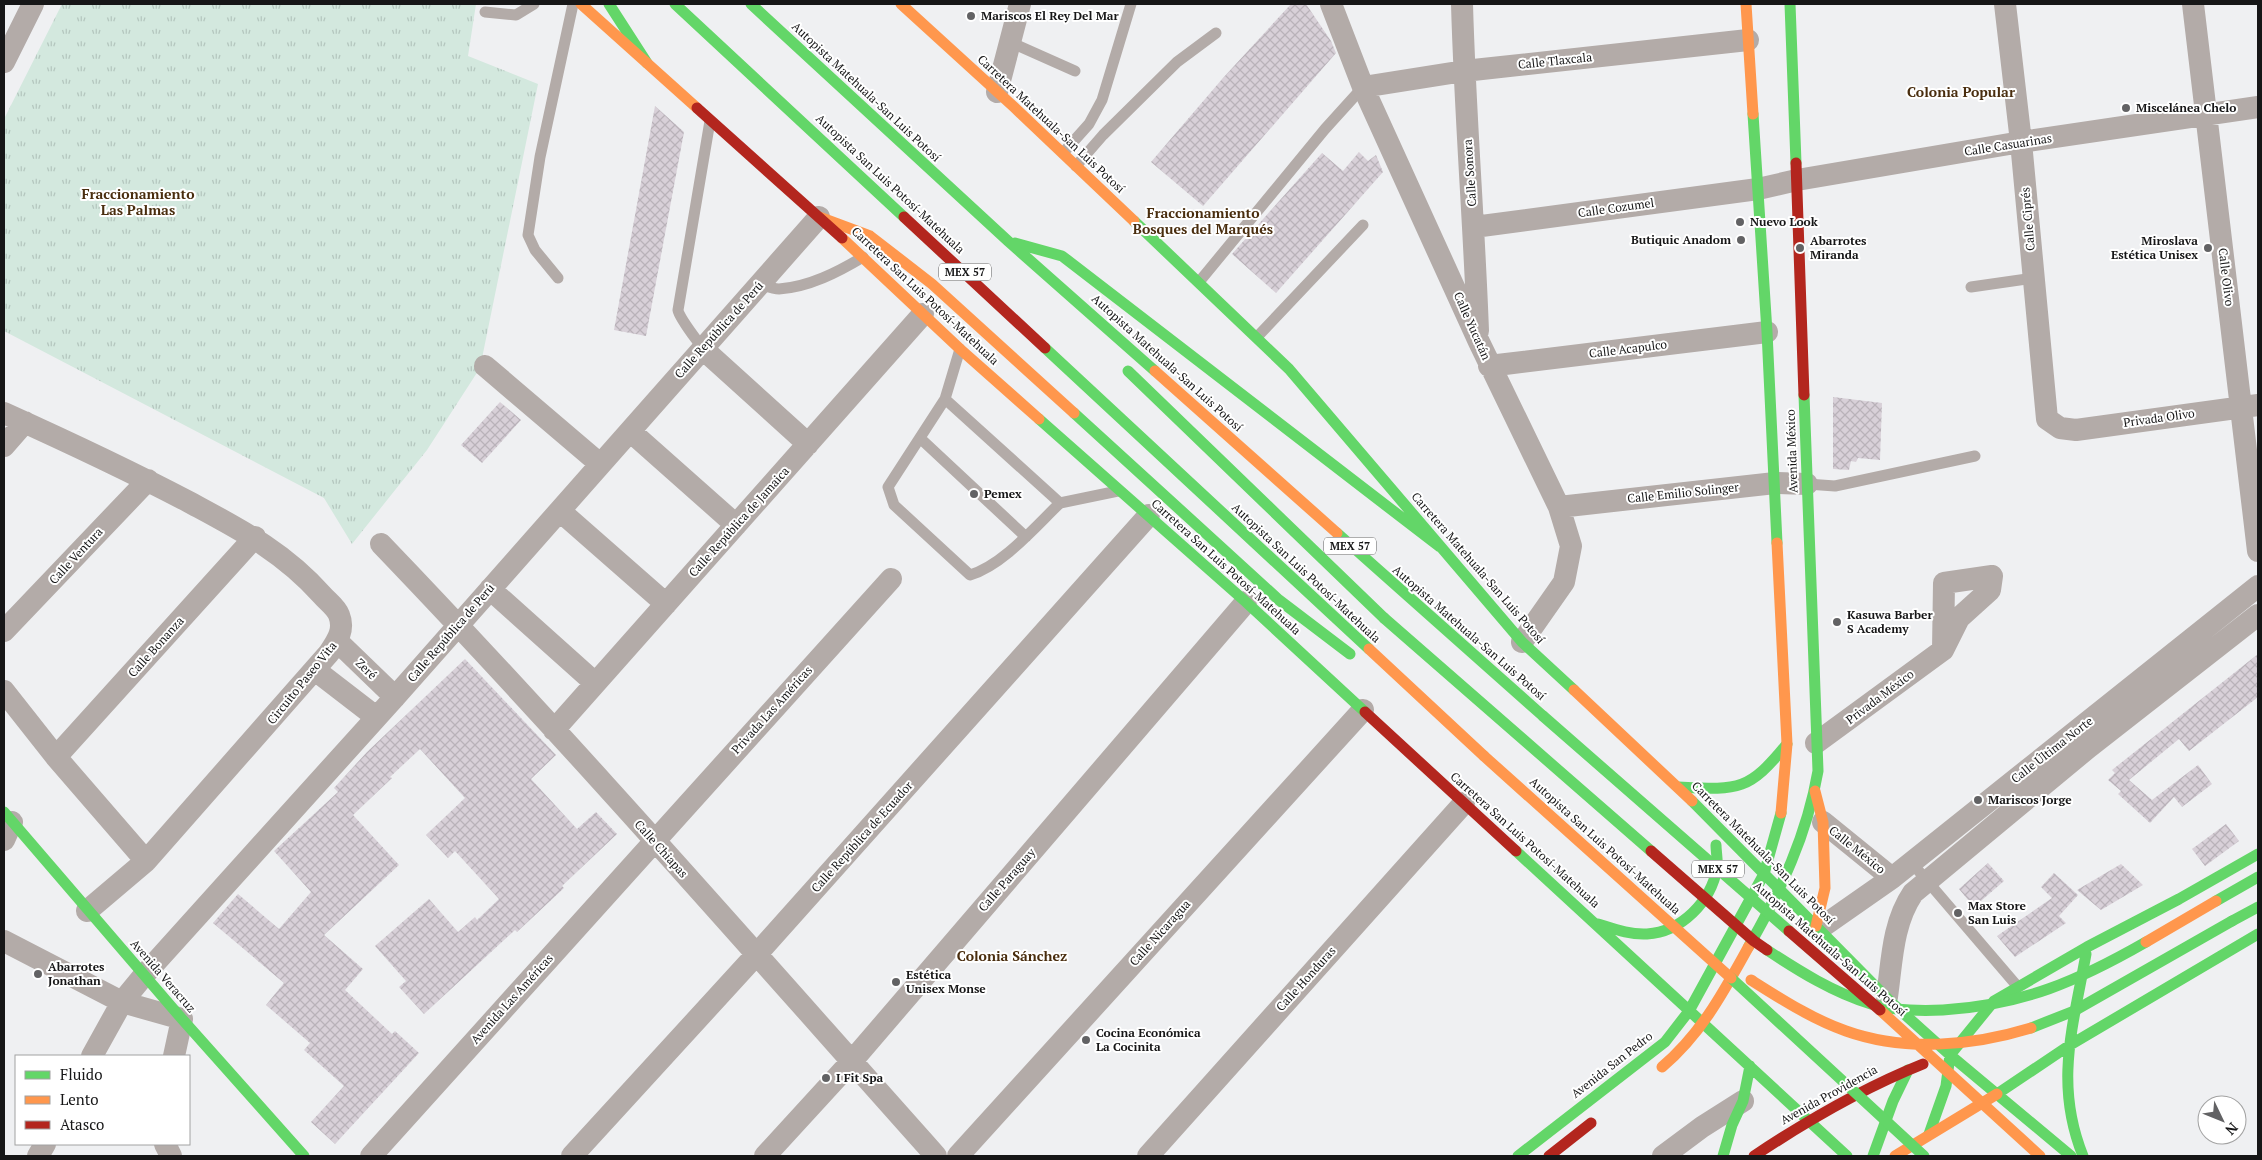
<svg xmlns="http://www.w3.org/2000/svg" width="2262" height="1160" font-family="'PT Serif',serif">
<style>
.grass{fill:url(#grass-tufts)}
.building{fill:url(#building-cross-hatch)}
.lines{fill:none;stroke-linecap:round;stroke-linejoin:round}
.lane{stroke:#b3aba8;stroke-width:11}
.street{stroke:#b3aba8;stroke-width:22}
.fast{stroke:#63d668;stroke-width:11}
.slow{stroke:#ff974d;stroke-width:11}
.jam{stroke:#b3261e;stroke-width:11}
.fast-bridge{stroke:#63d668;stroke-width:11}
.slow-bridge{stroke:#ff974d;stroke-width:11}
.jam-bridge{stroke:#b3261e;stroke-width:11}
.poi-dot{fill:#626264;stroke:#fff;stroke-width:2}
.labels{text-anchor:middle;stroke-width:4;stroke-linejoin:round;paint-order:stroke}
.shield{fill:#fff;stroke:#5c5c5d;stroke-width:1}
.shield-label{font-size:11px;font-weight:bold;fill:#161617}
.poi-label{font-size:12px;font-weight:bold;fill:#161617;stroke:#fff;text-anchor:start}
.street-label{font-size:12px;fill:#161617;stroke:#fff}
.neighbourhood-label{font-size:14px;font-weight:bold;fill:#492d0e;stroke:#fff}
</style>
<defs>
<pattern id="grass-tufts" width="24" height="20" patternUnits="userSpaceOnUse" patternTransform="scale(1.25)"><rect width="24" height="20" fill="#d3e8de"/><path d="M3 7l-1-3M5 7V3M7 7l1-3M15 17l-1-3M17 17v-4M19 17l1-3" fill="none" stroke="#b4c6be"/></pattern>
<pattern id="building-cross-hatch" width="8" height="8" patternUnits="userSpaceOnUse" patternTransform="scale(1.25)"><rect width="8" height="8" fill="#d8d0d8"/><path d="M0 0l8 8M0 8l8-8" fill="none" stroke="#b9b2b9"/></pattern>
</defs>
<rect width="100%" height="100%" fill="#eff0f2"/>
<path class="grass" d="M62,4H476L468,56L538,84L480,368L427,450L352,544L324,498L4,331V119Z"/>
<path class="building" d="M1291,4H1306L1331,41L1336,53L1203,206L1151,162L1223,78Z
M655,106L684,132L646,336L614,330Z
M1359,152L1368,161L1376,155L1383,172L1276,293L1232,254L1322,153L1343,171Z
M1833,397L1882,403L1880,460L1858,458L1856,462L1851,461L1849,470L1833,469Z
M500,402L521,420L482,463L461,445Z
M2258,654V697L2189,751L2179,739L2129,780L2152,800L2198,765L2212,784L2182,807L2174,797L2150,823L2118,794L2121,791L2108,780L2115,773L2112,770Z
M465,659L556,755L531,779L577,829L596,812L617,834L562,886L564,888L517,932L515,930L424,1014L399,987L406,981L375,946L429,899L458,932L475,917L477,920L499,899L455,851L448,858L426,835L465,798L420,749L390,777L392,778L353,815L399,865L324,935L363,969L345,990L392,1034L395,1031L419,1053L335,1144L311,1122L344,1086L304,1050L310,1043L266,1005L284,983L213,923L238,894L279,929L311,892L274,851L338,792L334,788L367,752Z
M2226,824L2239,841L2205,866L2192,849Z
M1988,863L2004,881L1974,907L1959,889Z
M2121,864L2143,885L2101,910L2077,890Z
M2054,873L2078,895L2059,916L2066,923L2015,957L1997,936L2052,898L2041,887Z"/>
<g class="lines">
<path class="lane" d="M485,12L516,15L534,4
M1010,42L1075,71
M1063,153L1089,124L1102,100L1131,4
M1076,166L1103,135L1177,62L1216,33
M558,278L535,250L528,235L540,157L573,4
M1199,282L1325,129L1363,87
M760,284C766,286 773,289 779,289C809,287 838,272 863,257
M1971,287L2034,278
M1257,337L1363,225
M703,349C697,340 679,318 678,310L710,121
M960,349L945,399L1060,503L1118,491
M945,399L888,487L894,505L970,575C1003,565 1035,527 1060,503
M921,439L1026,537
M1807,484L1835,486L1975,456
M1911,862L2018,987"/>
<path class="street" d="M1331,4L1363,87L1479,342L1559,507L1571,546L1564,582L1522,642
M1462,4C1465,113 1474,222 1478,331
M2005,4L2021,142L2047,419L2060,428L2076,430L2258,405
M2193,4L2258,551
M4,62L33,4
M1363,87L1464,71L1748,40
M997,92L1020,4
M1474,227L1758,189L1797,180L2021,142L2258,107
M703,349L808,444
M485,366L600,464
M1489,366L1767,332
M4,413C66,441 128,470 189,502C239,529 283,551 322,595C327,601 336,607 339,615C345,630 337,641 329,653L146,861L87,911
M630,431L736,525
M4,446L25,422
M1559,507L1775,483L1807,484
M560,511L666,604
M381,544C572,743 753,951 936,1156
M490,589L595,683
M4,631L148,480
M337,641L395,697
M315,670L376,717
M4,691L56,757L146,861
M554,730L923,314
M1816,743L1943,650L1959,618L1990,590L1992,576L1944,583L1943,650
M56,757L255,537
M1823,822L1892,878
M4,840L12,822
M1819,929L1892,878L2258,586
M4,941L122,1002L182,1019L174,1056
M1887,997C1892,962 1892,924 1913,893L2089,747L2258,615
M92,1056L122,1002L145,974L395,697L819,217
M165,1144L171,1156
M38,1156L45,1144
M371,1156L891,579
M572,1156L756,955L1149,515
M765,1156L852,1061L1246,602
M958,1156L1363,710
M1148,1156L1464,803
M1663,1156L1702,1127L1743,1101"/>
<path class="fast" d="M609,4L647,63
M675,4L904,217
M751,4L1008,241L1155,371
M1790,4L1796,163
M1753,114L1767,332L1777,543
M1134,221L1289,369L1522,642L1574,690
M1015,243L1062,256L1440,547
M1045,348L1369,649
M1128,371L1384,618
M1074,413L1279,600L1350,654
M1039,419L1246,602L1365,712
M1337,533L1543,716
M1678,787C1738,790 1748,792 1787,744
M1692,801L1892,1003L1950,1055L2071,1156
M4,812L182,1019L304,1156
M1516,851L1847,1156
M2216,901L2258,877
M2232,921L2258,907
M1598,924C1614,929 1630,935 1647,934C1681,932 1711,902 1717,868C1718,861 1716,852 1716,845
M1749,946C1781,890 1807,835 1818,771L1804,395
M1997,1094L2070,1045L2258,934
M1929,1134L1946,1086L1950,1055L1994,1001L2087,947L2179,899L2258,854
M1518,1156L1665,1042L1689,1011L1764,874L1781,813
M1723,1156L1732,1125L1743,1101L1750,1066
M1873,1156L1893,1101L1908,1070
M2083,1156C2054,1084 2073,1027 2086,954"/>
<path class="slow" d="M581,4L697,108
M901,4L1014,107L1134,221
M1746,4L1753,114
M819,217L870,236L932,284L1074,413
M842,238L960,349L1039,419
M1155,371L1337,533
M1777,543L1787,744L1781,813
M1369,649L1484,756
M1574,690L1692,801
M1815,791L1823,822L1825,888L1816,926
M1662,1067C1702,1033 1724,991 1749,946
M1895,1156L1997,1094"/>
<path class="jam" d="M697,108L842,238
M1796,163L1804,395
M904,217L1045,348
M1365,712L1516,851
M1549,1156L1591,1123
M1754,1156C1808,1120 1863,1088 1923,1064"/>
<path class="fast-bridge" d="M1384,618L1651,851
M1543,716L1789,931
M1767,950C1799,971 1834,993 1871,1004C1894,1011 1920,1011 1943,1010C2023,1005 2078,981 2146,942
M1731,978L1924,1156
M2031,1028L2074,1011L2232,921"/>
<path class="slow-bridge" d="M1484,756L1731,978
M2146,942L2216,901
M1751,980C1781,999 1812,1019 1846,1031C1905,1052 1972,1046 2031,1028
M1880,1010L2040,1156"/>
<path class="jam-bridge" d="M1651,851L1754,941L1767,950
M1789,931L1880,1010"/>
</g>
<g class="poi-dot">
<circle cx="971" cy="16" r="5"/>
<circle cx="2126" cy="108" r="5"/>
<circle cx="1740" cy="222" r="5"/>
<circle cx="1741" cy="240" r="5"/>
<circle cx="1800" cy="248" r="5"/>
<circle cx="2208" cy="248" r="5"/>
<circle cx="974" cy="494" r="5"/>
<circle cx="1837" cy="622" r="5"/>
<circle cx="1978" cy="800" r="5"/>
<circle cx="1958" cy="913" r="5"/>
<circle cx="38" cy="974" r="5"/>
<circle cx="896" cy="982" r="5"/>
<circle cx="1086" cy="1040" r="5"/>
<circle cx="826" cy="1078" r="5"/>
</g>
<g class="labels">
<g class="shield">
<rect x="939" y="263.5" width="52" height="17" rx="4"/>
<rect x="1324" y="537.5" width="52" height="17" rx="4"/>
<rect x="1692" y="860.5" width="52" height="17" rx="4"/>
</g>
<g class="shield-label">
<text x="965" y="276">MEX 57</text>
<text x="1350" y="550">MEX 57</text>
<text x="1718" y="873">MEX 57</text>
</g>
<g class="poi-label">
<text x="981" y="20">Mariscos El Rey Del Mar</text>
<text x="2136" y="112">Miscelánea Chelo</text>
<text x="1750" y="226">Nuevo Look</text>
<text x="1731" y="244" text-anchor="end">Butiquic Anadom</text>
<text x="1810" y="245">Abarrotes<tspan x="1810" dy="14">Miranda</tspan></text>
<text x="2198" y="245" text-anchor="end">Miroslava<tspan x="2198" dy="14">Estética Unisex</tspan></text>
<text x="984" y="498">Pemex</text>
<text x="1847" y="619">Kasuwa Barber<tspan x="1847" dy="14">S Academy</tspan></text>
<text x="1988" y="804">Mariscos Jorge</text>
<text x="1968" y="910">Max Store<tspan x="1968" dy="14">San Luis</tspan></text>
<text x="48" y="971">Abarrotes<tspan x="48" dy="14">Jonathan</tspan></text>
<text x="906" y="979">Estética<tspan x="906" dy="14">Unisex Monse</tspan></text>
<text x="1096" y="1037">Cocina Económica<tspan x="1096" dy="14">La Cocinita</tspan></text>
<text x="836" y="1082">I Fit Spa</text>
</g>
<g class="street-label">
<text transform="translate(1555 61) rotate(-6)" y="4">Calle Tlaxcala</text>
<text transform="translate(866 92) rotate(43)" y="4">Autopista Matehuala-San Luis Potosí</text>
<text transform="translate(1051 124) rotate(43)" y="4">Carretera Matehuala-San Luis Potosí</text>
<text transform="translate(2008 145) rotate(-9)" y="4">Calle Casuarinas</text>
<text transform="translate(1470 173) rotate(-94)" y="4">Calle Sonora</text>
<text transform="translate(890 184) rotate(43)" y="4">Autopista San Luis Potosí-Matehuala</text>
<text transform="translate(1616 208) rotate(-8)" y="4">Calle Cozumel</text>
<text transform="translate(2028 219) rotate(-95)" y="4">Calle Ciprés</text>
<text transform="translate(2226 277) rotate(83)" y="4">Calle Olivo</text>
<text transform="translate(925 296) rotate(43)" y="4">Carretera San Luis Potosí-Matehuala</text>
<text transform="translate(1472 326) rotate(66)" y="4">Calle Yucatán</text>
<text transform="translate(719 330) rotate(-48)" y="4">Calle República de Perú</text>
<text transform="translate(1628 349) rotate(-7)" y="4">Calle Acapulco</text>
<text transform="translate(1167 363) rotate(42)" y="4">Autopista Matehuala-San Luis Potosí</text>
<text transform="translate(2159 418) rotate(-8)" y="4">Privada Olivo</text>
<text transform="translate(1792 451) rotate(-92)" y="4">Avenida México</text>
<text transform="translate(1683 493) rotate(-6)" y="4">Calle Emilio Solinger</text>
<text transform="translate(739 522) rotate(-48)" y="4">Calle República de Jamaica</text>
<text transform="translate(76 556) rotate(-47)" y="4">Calle Ventura</text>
<text transform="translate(1226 567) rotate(42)" y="4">Carretera San Luis Potosí-Matehuala</text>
<text transform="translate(1478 568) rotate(49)" y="4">Carretera Matehuala-San Luis Potosí</text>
<text transform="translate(1306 573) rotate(43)" y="4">Autopista San Luis Potosí-Matehuala</text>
<text transform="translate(451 633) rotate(-49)" y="4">Calle República de Perú</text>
<text transform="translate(1469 633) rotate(41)" y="4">Autopista Matehuala-San Luis Potosí</text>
<text transform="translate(156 647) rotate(-48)" y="4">Calle Bonanza</text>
<text transform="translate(366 669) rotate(44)" y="4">Zeré</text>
<text transform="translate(302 683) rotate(-51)" y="4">Circuito Paseo Vita</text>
<text transform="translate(1880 697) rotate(-37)" y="4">Privada México</text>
<text transform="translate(772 710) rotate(-48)" y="4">Privada Las Américas</text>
<text transform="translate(2052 750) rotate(-38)" y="4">Calle Última Norte</text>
<text transform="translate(862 837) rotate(-48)" y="4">Calle República de Ecuador</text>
<text transform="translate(1525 840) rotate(42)" y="4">Carretera San Luis Potosí-Matehuala</text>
<text transform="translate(1605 846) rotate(42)" y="4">Autopista San Luis Potosí-Matehuala</text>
<text transform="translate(661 849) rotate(48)" y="4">Calle Chiapas</text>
<text transform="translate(1857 850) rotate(39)" y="4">Calle México</text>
<text transform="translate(1763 853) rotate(45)" y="4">Carretera Matehuala-San Luis Potosí</text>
<text transform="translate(1007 880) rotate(-49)" y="4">Calle Paraguay</text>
<text transform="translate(1160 933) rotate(-48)" y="4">Calle Nicaragua</text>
<text transform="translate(1830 949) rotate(41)" y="4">Autopista Matehuala-San Luis Potosí</text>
<text transform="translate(163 976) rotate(49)" y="4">Avenida Veracruz</text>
<text transform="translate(1306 979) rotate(-48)" y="4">Calle Honduras</text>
<text transform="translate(512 999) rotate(-48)" y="4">Avenida Las Américas</text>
<text transform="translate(1612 1065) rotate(-38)" y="4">Avenida San Pedro</text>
<text transform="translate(1829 1095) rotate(-29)" y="4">Avenida Providencia</text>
</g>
<g class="neighbourhood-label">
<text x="1961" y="97">Colonia Popular</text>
<text x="138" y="199">Fraccionamiento<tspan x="138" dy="16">Las Palmas</tspan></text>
<text x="1203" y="218">Fraccionamiento<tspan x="1203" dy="16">Bosques del Marqués</tspan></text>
<text x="1012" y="961">Colonia Sánchez</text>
</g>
</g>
<rect width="2262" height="1160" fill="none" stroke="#161617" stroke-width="10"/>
<rect x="15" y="1055" width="175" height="90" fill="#ffffff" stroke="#a2a2a2"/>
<rect x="25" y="1071" width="25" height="8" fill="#63d668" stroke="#a2a2a2"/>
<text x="60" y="1080" font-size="15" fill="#161617">Fluido</text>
<rect x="25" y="1096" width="25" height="8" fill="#ff974d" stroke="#a2a2a2"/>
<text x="60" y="1105" font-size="15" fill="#161617">Lento</text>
<rect x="25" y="1121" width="25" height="8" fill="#b3261e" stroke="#a2a2a2"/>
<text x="60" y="1130" font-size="15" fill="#161617">Atasco</text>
<g transform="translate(2222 1120) rotate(133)"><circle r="24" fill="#ffffff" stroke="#a2a2a2"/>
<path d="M0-4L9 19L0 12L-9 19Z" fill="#626264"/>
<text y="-8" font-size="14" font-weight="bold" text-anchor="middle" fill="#161617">N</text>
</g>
</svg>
